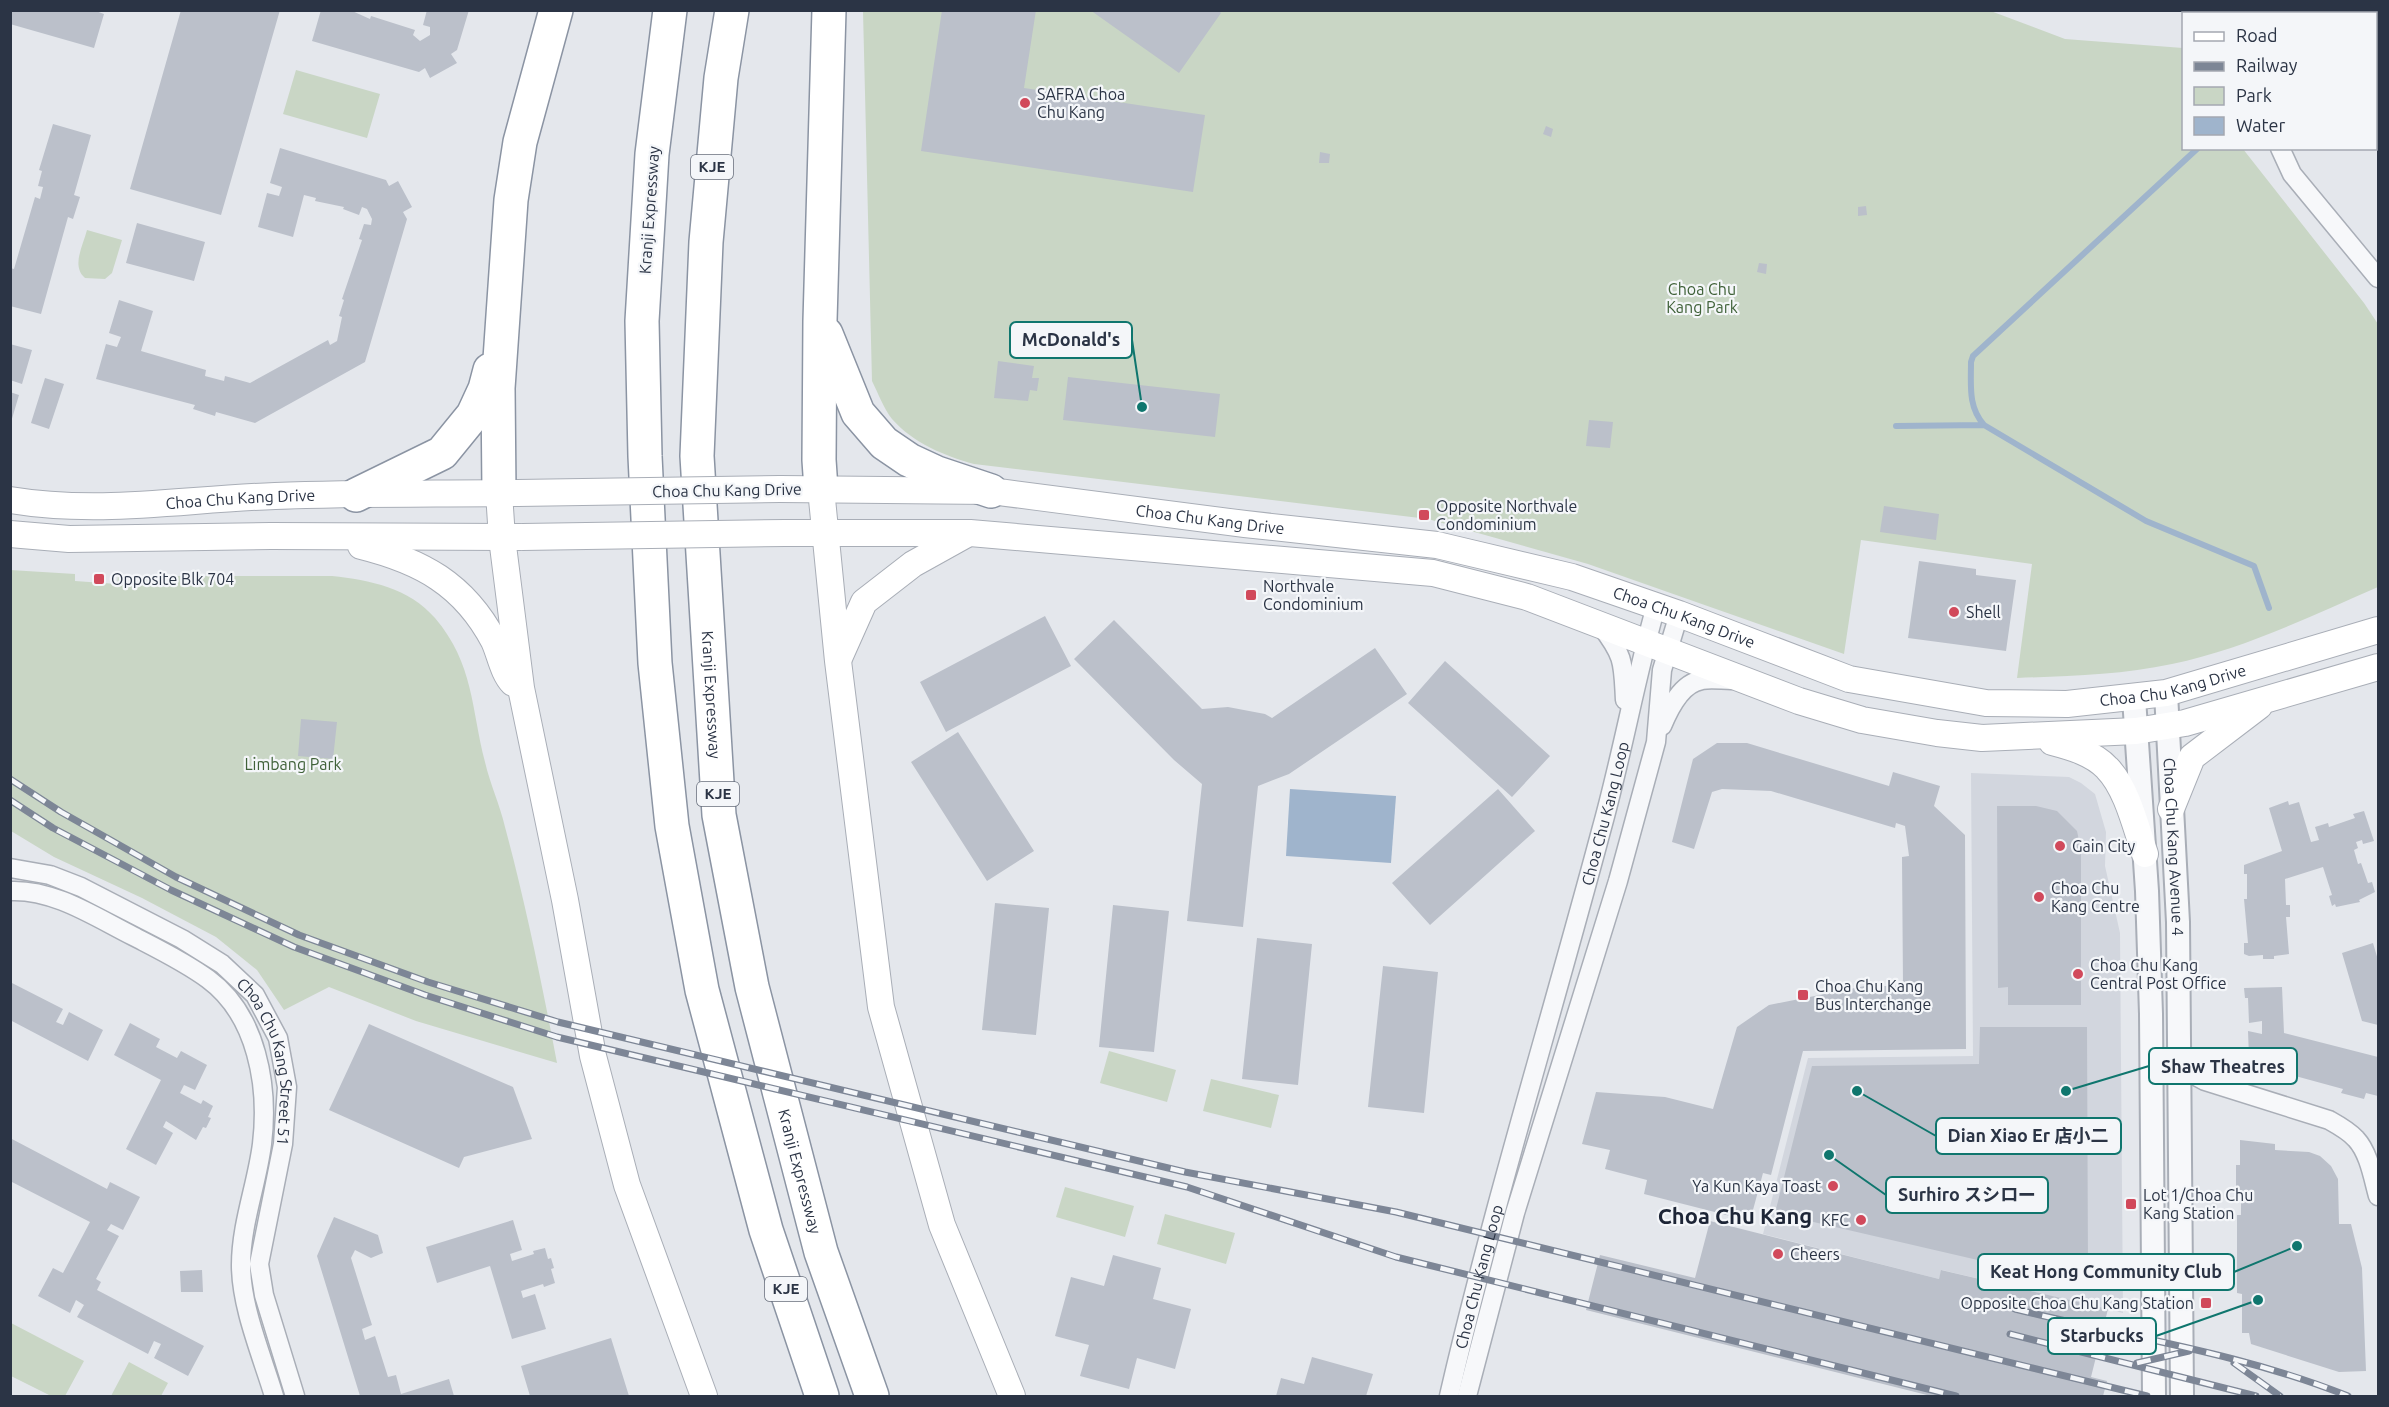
<svg xmlns="http://www.w3.org/2000/svg" width="2389" height="1407" font-family="Ubuntu,'Noto Sans SC','Noto Sans JP',sans-serif">
<style>
.built{fill:#d2d6de}
.green{fill:#c9d6c5}
.water{fill:#9fb4cc}
.lines{fill:none;stroke-linecap:round;stroke-linejoin:round}
.stream{stroke:#9fb4cc;stroke-width:6}
.building{fill:#bbc0ca}
.minor-casing{stroke:#a9aeb7;stroke-width:21}
.tertiary-casing{stroke:#a9aeb7;stroke-width:26}
.secondary-casing{stroke:#a9aeb7;stroke-width:28}
.motorway-casing{stroke:#8b94a3;stroke-width:36}
.minor{stroke:#f7f8fa;stroke-width:18}
.tertiary{stroke:#f7f8fa;stroke-width:22}
.secondary{stroke:#fff;stroke-width:26}
.motorway{stroke:#fff;stroke-width:33}
.rail-casing{stroke:#7d8696;stroke-width:7}
.rail{stroke:#f4f6f9;stroke-width:4.5;stroke-dasharray:14;stroke-linecap:butt}
.secondary-bridge-casing{stroke:#a9aeb7;stroke-width:28;stroke-linecap:butt}
.secondary-bridge{stroke:#fff;stroke-width:26}
.poi-dot{fill:#d1495b;stroke:#f4f6f9;stroke-width:2}
.labels{text-anchor:middle;stroke-width:4.5;stroke-linejoin:round;paint-order:stroke}
.shield{fill:#f4f6f9;stroke:#676e7b;stroke-width:1.5}
.shield-label{font-size:15px;font-weight:bold;fill:#2b3445}
.poi-label{font-size:16px;fill:#2b3445;stroke:#f4f6f9;text-anchor:start}
.street-label{font-size:16px;fill:#2b3445;stroke:#f4f6f9}
.park-label{font-size:16px;fill:#3f6138;stroke:#f4f6f9}
.district-label{font-size:22px;font-weight:bold;fill:#1d2536;stroke:#f4f6f9}
.leader{fill:none;stroke:#0f766e;stroke-width:2}
.callout-dot{fill:#0f766e;stroke:#f4f6f9;stroke-width:2}
.callout{fill:#f4f6f9;stroke:#0f766e;stroke-width:2}
.callout-label{font-size:18px;text-anchor:middle;font-weight:bold;fill:#2b3445}
</style>
<rect width="100%" height="100%" fill="#e4e7ec"/>
<path class="built" d="M1971,773L2069,777L2081,783L2095,794L2106,832L2105,866L2120,933L2123,1313L1942,1270L1939,1279L1763,1234L1808,1058L1973,1056Z"/>
<path class="green" d="M1988,10L2065,39L2183,48L2184,148L2243,149L2364,303L2378,324V587C2311,616 2244,649 2172,664C2121,675 2069,676 2017,678L2032,564L1861,540L1844,654L1588,564L1428,519L974,464C945,456 913,443 892,419C884,409 878,393 872,381L863,11Z
M296,70L380,94L367,138L283,114Z
M87,230L122,240L112,273L105,279L85,278C71,266 83,246 87,230Z
M10,570L75,574V581L117,584L118,576H332C370,580 409,588 435,618C474,664 471,708 485,762C490,784 500,805 505,827C526,905 542,984 557,1063L416,1021L329,987L284,1010L257,970L216,937L142,898L54,857L11,831Z
M1109,1051L1176,1070L1167,1102L1100,1083Z
M1211,1079L1279,1095L1271,1128L1203,1111Z
M1065,1187L1134,1206L1125,1237L1056,1217Z
M1165,1214L1235,1233L1226,1264L1157,1244Z
M11,1323L84,1361L65,1396H51L11,1376Z
M129,1362L168,1383L161,1396H111Z"/>
<path class="water" d="M1290,789L1396,796L1391,863L1286,856Z"/>
<g class="lines">
<path class="stream" d="M2198,148L1973,356L1971,362C1971,386 1968,407 1984,425L2146,521L2254,566L2269,608
M1896,426L1984,425"/>
</g>
<path class="building" d="M10,10H93L104,14L94,48L10,24Z
M181,10H280L221,215L130,189Z
M321,10H350L370,19L371,16L415,30L413,35L420,41L430,35V27L423,25L427,10H469L457,50L451,54L457,63L430,78L425,68L419,72L312,41Z
M942,10H1036L1024,88L1205,115L1193,192L921,151Z
M1090,10H1218L1221,13L1179,73Z
M2378,55V145L2376,142V58Z
M53,124L91,135L74,195L80,197L73,219L68,217L41,314L10,306V268L14,269L35,197L40,199L43,187L38,186L42,171L39,170Z
M1546,126L1553,129L1551,137L1543,134Z
M280,148L386,180L389,186L398,181L412,207L403,212L407,219L365,362L255,423L216,412L215,416L193,409L195,405L96,379L106,344L117,347L121,337L109,333L119,300L153,311L141,351L206,370L205,376L224,381L225,376L250,383L328,340L330,345L337,341L342,317L339,316L344,300L342,299L362,240L359,239L364,224L371,225L372,219L367,209L362,207L359,215L343,209L344,207L315,201L316,198L304,195L293,237L258,227L267,193L279,196L282,187L270,183Z
M1320,152L1330,154L1329,163H1319Z
M1866,206L1867,215L1858,216V207Z
M137,223L205,242L194,281L126,263Z
M1759,263L1767,264L1766,274L1757,272Z
M10,344L32,350L22,384L10,380Z
M998,361L1034,366L1032,378H1039L1037,391L1030,390L1028,401L994,398Z
M1068,377L1220,394L1215,437L1063,420Z
M45,378L64,384L49,429L31,423Z
M10,392L19,395L11,422H10Z
M1589,420L1613,422L1610,448L1586,446Z
M1884,506L1939,514L1936,540L1880,532Z
M1919,561L1976,569V575L2016,580L2006,651L1908,638Z
M1045,616L1071,666L946,732L920,682Z
M1114,620L1202,709L1228,707L1265,714L1272,718L1375,648L1407,694L1289,774L1258,786L1243,927L1187,921L1202,784L1174,760L1074,659Z
M1445,661L1550,756L1512,797L1408,703Z
M301,719L337,722L333,759L298,756Z
M958,732L1034,851L987,881L911,762Z
M1717,743H1747L1889,786L1893,772L1940,786L1934,806L1965,835L1966,1049L1803,1051L1771,1175L1763,1173L1750,1221L1644,1194L1647,1180L1605,1169L1610,1150L1582,1144L1596,1092L1665,1097L1713,1109L1737,1027L1769,1005L1865,986H1903L1902,857L1909,856L1905,826L1896,823L1895,828L1771,791L1722,789L1712,792L1694,849L1672,842L1693,759Z
M1498,789L1535,831L1430,925L1392,883Z
M2288,801L2289,805L2299,802L2311,842L2319,840L2315,827L2328,823L2329,827L2355,818L2353,814L2364,811L2374,841L2363,844L2362,840L2356,842L2358,848L2354,850L2358,864L2361,863L2368,883L2372,882L2375,892L2359,900L2360,902L2336,907L2335,904L2332,906L2329,896L2332,895L2323,867L2285,879L2286,905H2290V917H2286L2289,954L2274,956V959H2263V955L2249,956L2244,954V943H2248L2244,899H2247V874H2244V865L2282,851L2269,808Z
M1997,806H2036L2057,811L2077,831L2081,850V1005H2008V987L1998,988Z
M995,903L1049,908L1036,1035L982,1030Z
M1113,905L1169,911L1154,1052L1099,1047Z
M1257,938L1312,944L1298,1085L1242,1079Z
M2373,943L2378,960V1025L2362,1021L2342,953Z
M1383,966L1438,972L1424,1113L1368,1107Z
M10,982L63,1009L56,1022L63,1025L69,1012L103,1030L88,1061L10,1020Z
M2282,987L2284,1033L2378,1057V1096L2366,1093L2364,1099L2341,1093L2343,1089L2288,1074L2286,1080L2274,1077L2275,1072L2245,1065L2244,1057H2249L2248,1031L2262,1034V1021L2249,1023L2248,998H2245L2244,988Z
M130,1023L160,1039L156,1047L177,1058L181,1051L207,1065L195,1090L184,1085L180,1093L201,1104L203,1100L213,1106L208,1117L211,1118L206,1128L203,1127L196,1140L166,1121L163,1127L173,1133L156,1165L126,1149L161,1080L114,1055Z
M369,1024L513,1087L532,1139L464,1157L459,1168L329,1110Z
M1980,1027H2087L2088,1269L2081,1277L2074,1281L2066,1282L1982,1261L1775,1213L1812,1066L1979,1064Z
M10,1138L107,1189L110,1182L140,1197L123,1230L111,1224L107,1230L119,1236L96,1279L101,1282L97,1290L204,1346L188,1376L154,1358L161,1344L154,1341L148,1354L77,1317L84,1305L76,1300L70,1313L38,1296L53,1268L63,1273L90,1222L10,1181Z
M2240,1140L2275,1144V1150L2309,1152L2320,1156L2331,1166L2338,1179L2339,1224H2351L2362,1268L2366,1371L2339,1372L2251,1344L2249,1333H2242V1294L2237,1293V1215H2241V1196H2236V1165H2240Z
M334,1217L378,1235L383,1253L371,1258L355,1250L351,1258L372,1325L362,1329L365,1340L375,1336L388,1377L396,1375L401,1394L449,1379L454,1396H360L317,1256Z
M513,1220L522,1250L510,1254L512,1261L534,1254L533,1251L545,1248L548,1259L551,1258L554,1268L551,1269L555,1283L544,1287L543,1284L521,1291L523,1298L535,1294L546,1329L512,1339L490,1266L437,1283L426,1247Z
M1710,1221L1939,1279L1941,1270L2108,1309L2091,1377L2107,1381L2103,1396H1931L1586,1310L1600,1255L1695,1278Z
M1113,1255L1161,1268L1153,1299L1191,1309L1175,1369L1137,1358L1129,1389L1080,1376L1089,1345L1055,1336L1071,1277L1104,1286Z
M202,1270L203,1292H181L180,1271Z
M611,1338L629,1396H530L521,1366Z
M1312,1357L1373,1374L1366,1396H1276L1281,1378L1304,1384Z"/>
<g class="lines">
<g class="minor-casing">
<g id="minor">
<path d="M2335,14L2338,10"/>
<path d="M2280,148L2292,174L2378,278"/>
<path d="M1601,626C1625,657 1623,664 1625,700"/>
<path d="M1662,726C1669,709 1681,683 1702,680C1711,678 1722,680 1731,680"/>
<path id="s1" d="M10,868L50,875L81,887L182,939L222,964L255,995L278,1038L287,1087L283,1144L259,1264L264,1295L295,1396"/>
<path d="M10,891C54,889 95,917 133,936C158,949 185,962 208,979C257,1015 269,1086 262,1144C257,1184 241,1224 241,1265C241,1307 262,1356 274,1396"/>
<path d="M2179,1057L2192,1074L2205,1081L2329,1120C2338,1125 2349,1131 2356,1139C2369,1153 2373,1178 2378,1196"/>
<path id="s2" d="M1449,1396C1493,1206 1551,1019 1601,831C1622,756 1635,680 1656,606"/>
<path d="M1467,1396L1515,1213L1618,881L1656,742L1662,670L1679,614"/>
</g>
</g>
<g class="tertiary-casing">
<g id="tertiary">
<path id="s3" d="M2166,693L2178,922L2182,1396"/>
<path d="M2134,698L2147,891L2151,1014L2154,1396"/>
</g>
</g>
<g class="secondary-casing">
<g id="secondary">
<path id="s4" d="M780,489L991,491L1245,524L1437,545L1572,577L1679,614L1849,679L1986,703L2067,704L2166,693L2378,630"/>
<path d="M821,489L838,661L881,1007L942,1225L1012,1396"/>
<path d="M499,493L502,538L521,688L565,900L593,1056L627,1185L704,1396"/>
<path id="s5" d="M10,500C101,515 184,499 275,496C355,493 436,494 517,493"/>
<path d="M785,533H970L1433,573L1527,597L1799,701L1862,720L1937,733L1982,738L2136,731L2185,723L2378,667"/>
<path d="M10,534L69,539L271,536L520,537"/>
<path d="M361,546C421,561 464,584 494,641C500,654 503,673 513,683"/>
<path d="M839,658L864,602L913,564L967,534"/>
<path d="M2052,742C2071,747 2093,753 2107,768C2127,788 2136,828 2145,854"/>
<path d="M2171,809L2192,757L2259,706"/>
</g>
</g>
<g class="motorway-casing">
<g id="motorway">
<path d="M670,10L652,154L642,321L645,456L655,663L672,826L702,990L766,1230L822,1396"/>
<path id="s6" d="M732,10L721,78L706,242L697,456L719,815L752,987L821,1252L872,1396"/>
<path d="M826,334L858,413L884,443L909,460L937,473L991,491"/>
<path d="M821,489L819,460L820,321L829,10"/>
<path d="M499,493L498,388L511,200L520,142L556,10"/>
<path d="M356,495L442,453L473,415L485,389L490,370"/>
</g>
</g>
<use href="#minor" class="minor"/>
<use href="#tertiary" class="tertiary"/>
<use href="#secondary" class="secondary"/>
<use href="#motorway" class="motorway"/>
<g class="rail-casing">
<path id="rail" d="M10,779L61,812L176,877L299,935L428,982L558,1022L1185,1172L1396,1212L2147,1396
M10,800L53,828L171,890L294,947L425,995L557,1037L1187,1187L1396,1257L1956,1396
M2015,1309C2127,1337 2241,1353 2348,1396
M2010,1334L2256,1396
M2137,1363L2189,1351
M2234,1363L2280,1396"/>
</g>
<use href="#rail" class="rail"/>
<g class="secondary-bridge-casing">
<path id="secondary-bridge" d="M517,493L780,489
M522,537L785,533"/>
</g>
<use href="#secondary-bridge" class="secondary-bridge"/>
</g>
<g class="poi-dot">
<circle cx="1025" cy="103" r="6"/>
<rect x="1418" y="509" width="12" height="12" rx="3"/>
<rect x="93" y="573" width="12" height="12" rx="3"/>
<rect x="1245" y="589" width="12" height="12" rx="3"/>
<circle cx="1954" cy="612" r="6"/>
<circle cx="2060" cy="846" r="6"/>
<circle cx="2039" cy="897" r="6"/>
<circle cx="2078" cy="974" r="6"/>
<rect x="1797" y="989" width="12" height="12" rx="3"/>
<circle cx="1833" cy="1186" r="6"/>
<rect x="2125" y="1198" width="12" height="12" rx="3"/>
<circle cx="1861" cy="1220" r="6"/>
<circle cx="1778" cy="1254" r="6"/>
<rect x="2200" y="1297" width="12" height="12" rx="3"/>
</g>
<g class="labels">
<g class="shield">
<rect x="691" y="155" width="42" height="24" rx="4.5"/>
<rect x="697" y="782" width="42" height="24" rx="4.5"/>
<rect x="765" y="1277" width="42" height="24" rx="4.5"/>
</g>
<g class="shield-label">
<text x="712" y="172">KJE</text>
<text x="718" y="799">KJE</text>
<text x="786" y="1294">KJE</text>
</g>
<g class="poi-label">
<text x="1037" y="100">SAFRA Choa<tspan x="1037" dy="18">Chu Kang</tspan></text>
<text x="1436" y="512">Opposite Northvale<tspan x="1436" dy="18">Condominium</tspan></text>
<text x="111" y="585">Opposite Blk 704</text>
<text x="1263" y="592">Northvale<tspan x="1263" dy="18">Condominium</tspan></text>
<text x="1966" y="618">Shell</text>
<text x="2072" y="852">Gain City</text>
<text x="2051" y="894">Choa Chu<tspan x="2051" dy="18">Kang Centre</tspan></text>
<text x="2090" y="971">Choa Chu Kang<tspan x="2090" dy="18">Central Post Office</tspan></text>
<text x="1815" y="992">Choa Chu Kang<tspan x="1815" dy="18">Bus Interchange</tspan></text>
<text x="1821" y="1192" text-anchor="end">Ya Kun Kaya Toast</text>
<text x="2143" y="1201">Lot 1/Choa Chu<tspan x="2143" dy="18">Kang Station</tspan></text>
<text x="1849" y="1226" text-anchor="end">KFC</text>
<text x="1790" y="1260">Cheers</text>
<text x="2194" y="1309" text-anchor="end">Opposite Choa Chu Kang Station</text>
</g>
<g class="street-label">
<text transform="translate(649 210) rotate(-86)" y="6">Kranji Expressway</text>
<text transform="translate(727 490) rotate(-1)" y="6">Choa Chu Kang Drive</text>
<text dy="6" stroke="none"><textPath href="#s5" startOffset="231">Choa Chu Kang Drive</textPath></text>
<text dy="6" stroke="none"><textPath href="#s4" startOffset="432">Choa Chu Kang Drive</textPath></text>
<text dy="6" stroke="none"><textPath href="#s4" startOffset="918">Choa Chu Kang Drive</textPath></text>
<text dy="6" stroke="none"><textPath href="#s4" startOffset="1422">Choa Chu Kang Drive</textPath></text>
<text dy="6" stroke="none"><textPath href="#s6" startOffset="687">Kranji Expressway</textPath></text>
<text dy="6" stroke="none"><textPath href="#s2" startOffset="603">Choa Chu Kang Loop</textPath></text>
<text dy="6" stroke="none"><textPath href="#s3" startOffset="154">Choa Chu Kang Avenue 4</textPath></text>
<text dy="6" stroke="none"><textPath href="#s1" startOffset="348">Choa Chu Kang Street 51</textPath></text>
<text dy="6" stroke="none"><textPath href="#s6" startOffset="1173">Kranji Expressway</textPath></text>
<text dy="6" stroke="none"><textPath href="#s2" startOffset="123">Choa Chu Kang Loop</textPath></text>
</g>
<g class="park-label">
<text x="1702" y="295">Choa Chu<tspan x="1702" dy="18">Kang Park</tspan></text>
<text x="293" y="770">Limbang Park</text>
</g>
<g class="district-label">
<text x="1735" y="1224">Choa Chu Kang</text>
</g>
</g>
<path class="leader" d="M1142 407L1132 340M2066 1091L2149 1066M1857 1091L1936 1136M1829 1155L1886 1195M2297 1246L2234 1272M2258 1300L2156 1336"/>
<g class="callout-dot">
<circle cx="1142" cy="407" r="6"/>
<circle cx="2066" cy="1091" r="6"/>
<circle cx="1857" cy="1091" r="6"/>
<circle cx="1829" cy="1155" r="6"/>
<circle cx="2297" cy="1246" r="6"/>
<circle cx="2258" cy="1300" r="6"/>
</g>
<g class="callout">
<rect x="1010" y="322" width="122" height="36" rx="6"/>
<rect x="2149" y="1048" width="148" height="36" rx="6"/>
<rect x="1936" y="1118" width="185" height="36" rx="6"/>
<rect x="1886" y="1177" width="162" height="36" rx="6"/>
<rect x="1978" y="1254" width="256" height="36" rx="6"/>
<rect x="2048" y="1318" width="108" height="36" rx="6"/>
</g>
<g class="callout-label">
<text x="1071" y="346">McDonald's</text>
<text x="2223" y="1073">Shaw Theatres</text>
<text x="2028" y="1142">Dian Xiao Er 店小二</text>
<text x="1967" y="1201">Surhiro スシロー</text>
<text x="2106" y="1278">Keat Hong Community Club</text>
<text x="2102" y="1342">Starbucks</text>
</g>
<rect width="2389" height="1407" fill="none" stroke="#2b3445" stroke-width="24"/>
<rect x="2182" y="12" width="195" height="138" fill="#f4f6f9" stroke="#a4a8b1" stroke-width="1.5"/>
<rect x="2194" y="32" width="30" height="9" fill="#ffffff" stroke="#a4a8b1" stroke-width="1.5"/>
<text x="2236" y="42" font-size="18" fill="#2b3445">Road</text>
<rect x="2194" y="62" width="30" height="9" fill="#7d8696" stroke="#a4a8b1" stroke-width="1.5"/>
<text x="2236" y="72" font-size="18" fill="#2b3445">Railway</text>
<rect x="2194" y="87" width="30" height="18" fill="#c9d6c5" stroke="#a4a8b1" stroke-width="1.5"/>
<text x="2236" y="102" font-size="18" fill="#2b3445">Park</text>
<rect x="2194" y="117" width="30" height="18" fill="#9fb4cc" stroke="#a4a8b1" stroke-width="1.5"/>
<text x="2236" y="132" font-size="18" fill="#2b3445">Water</text>
</svg>
